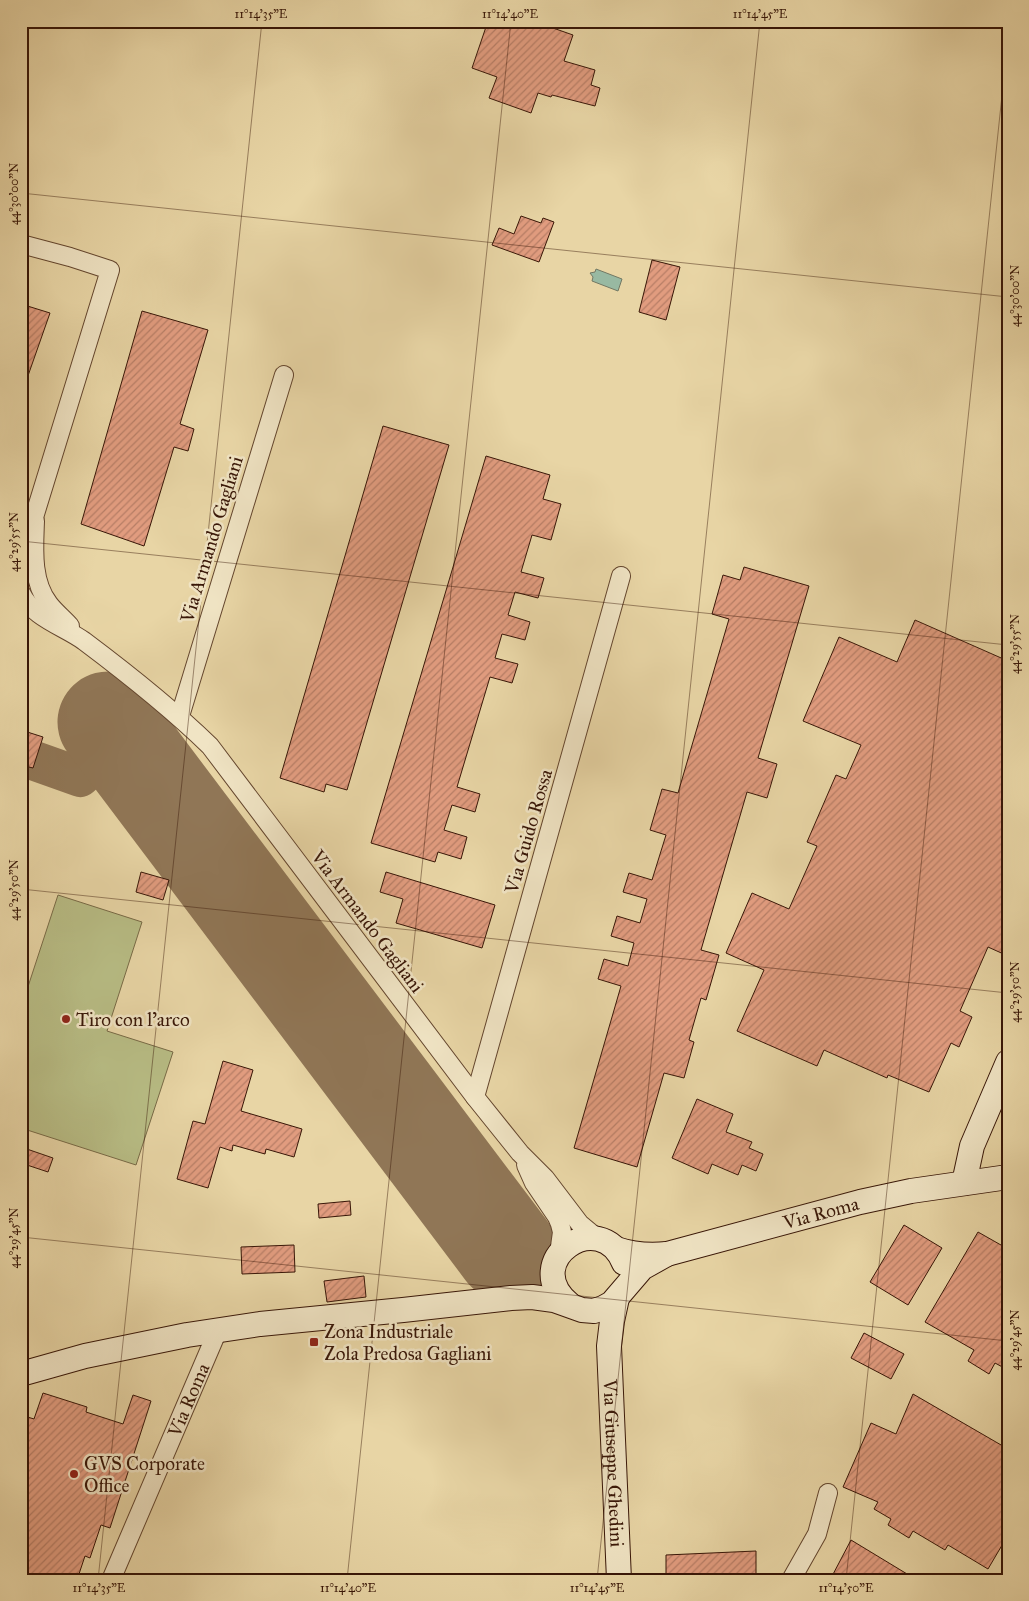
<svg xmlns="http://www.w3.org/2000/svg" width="1029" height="1601" font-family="'IM FELL Great Primer',serif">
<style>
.green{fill:#b8bd85;stroke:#786a46}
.water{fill:#98b9a2;stroke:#727864}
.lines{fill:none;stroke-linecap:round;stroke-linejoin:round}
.taxiway{stroke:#907656;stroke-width:40}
.runway{stroke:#907656;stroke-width:101}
.building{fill:url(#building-hatch);stroke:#381607}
.street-casing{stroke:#64462e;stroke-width:20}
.secondary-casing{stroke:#381607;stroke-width:26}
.street{stroke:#f0e4c4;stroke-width:18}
.secondary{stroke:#f0e4c4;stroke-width:24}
.ticks{fill:none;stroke:#381607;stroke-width:1;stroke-opacity:0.45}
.poi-dot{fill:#8f2418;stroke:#f0e4c4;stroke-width:2}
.labels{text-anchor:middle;stroke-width:5;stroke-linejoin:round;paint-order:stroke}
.street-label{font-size:19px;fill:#381607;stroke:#f0e4c4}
.poi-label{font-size:19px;fill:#381607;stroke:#f0e4c4;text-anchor:start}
.neatline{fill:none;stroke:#381607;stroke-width:2}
.ticks-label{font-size:12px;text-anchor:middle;fill:#381607}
</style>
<defs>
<pattern id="building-hatch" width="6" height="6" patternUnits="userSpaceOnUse" patternTransform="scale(1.25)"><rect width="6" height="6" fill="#e19c7f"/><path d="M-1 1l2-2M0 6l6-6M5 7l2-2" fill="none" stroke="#b77e66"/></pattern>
</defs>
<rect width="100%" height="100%" fill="#e8d5a5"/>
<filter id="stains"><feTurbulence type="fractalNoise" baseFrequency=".004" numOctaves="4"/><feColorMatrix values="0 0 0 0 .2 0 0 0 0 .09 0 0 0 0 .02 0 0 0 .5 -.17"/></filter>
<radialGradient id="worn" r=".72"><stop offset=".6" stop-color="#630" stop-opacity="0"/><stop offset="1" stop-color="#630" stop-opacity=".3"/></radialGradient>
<path class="green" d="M58,895L142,922L107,1031L173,1052L136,1165L21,1128V1008Z"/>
<path class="water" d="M596,269L622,279L618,291L592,281L593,277L590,273L595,272Z"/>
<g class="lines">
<path class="taxiway" d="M35,761L80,777L122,740"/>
<path class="runway" d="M108,722L506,1250"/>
</g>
<path class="building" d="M488,21H533L573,35L564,61L595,70L591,85L600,88L595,106L552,95L551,97L538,93L531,113L489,98L497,77L472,68Z
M521,216L541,223L543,218L554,222L539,262L492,245L499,228L514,234Z
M652,260L680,267L666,320L639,312Z
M21,304L50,313L23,390H21Z
M142,311L208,330L180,424L194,429L188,451L174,447L144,546L81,524Z
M383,426L449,445L347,790L326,784L324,792L280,778Z
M486,456L550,475L543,499L561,504L551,540L532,535L521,572L544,578L538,598L515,592L508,615L530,622L525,640L502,634L495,658L518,664L512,683L490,677L457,787L480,794L475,812L452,805L444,830L467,837L461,859L438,852L435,862L371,843Z
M744,567L809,586L758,758L777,764L767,798L747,792L701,950L719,955L706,1000L701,998L689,1040L694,1042L684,1078L664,1073L637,1167L574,1148L621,986L598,979L604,959L628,966L634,943L611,936L617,916L640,923L647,899L623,892L629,873L652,880L666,835L650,830L662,789L678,793L729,619L712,614L723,575L740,580Z
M915,620L1008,661V956L988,947L960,1011L972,1017L959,1047L951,1043L929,1092L888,1075L887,1078L824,1050L817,1066L737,1031L764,970L726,953L752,893L789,909L817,846L807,842L836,775L846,779L861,745L803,721L839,637L897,662Z
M21,730L43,737L33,768L21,765Z
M141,872L169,880L163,900L136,892Z
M386,872L495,905L482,948L396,923L403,899L380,892Z
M223,1061L253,1070L241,1111L302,1129L294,1157L266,1149L265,1154L233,1145L232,1151L220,1147L208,1188L177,1179L193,1121L205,1124Z
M697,1099L733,1114L726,1132L752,1142L749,1148L763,1154L756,1171L742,1165L738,1175L712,1164L708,1174L672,1158Z
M21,1147L53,1158L48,1172L21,1163Z
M350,1201L351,1215L319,1218L318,1204Z
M904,1225L942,1248L908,1305L870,1282Z
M978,1232L1008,1249V1370L995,1363L989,1374L968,1361L974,1350L925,1322Z
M294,1245L295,1272L242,1274L241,1247Z
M364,1276L366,1297L327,1302L324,1281Z
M864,1333L904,1354L891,1379L851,1358Z
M43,1393L87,1407L86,1412L123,1424L133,1395L151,1401L110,1528L101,1525L90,1558L85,1556L77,1580H37L21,1575V1415L34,1419Z
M913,1394L1008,1449V1535L988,1569L948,1545L945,1550L913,1531L909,1538L888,1525L891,1519L874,1509L878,1502L843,1487L871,1423L896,1434Z
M851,1540L917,1580H830Z
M756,1551V1580H666V1555Z"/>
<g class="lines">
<g class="street-casing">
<g id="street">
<path d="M21,244L70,257L110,270L35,514L25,534L21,545"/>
<path d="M35,521C34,548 31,581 49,604C55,612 63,618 70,626"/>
<path d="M21,593C33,618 63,626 84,641C128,674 171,708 210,746L475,1097L520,1153L545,1178L580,1224L598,1239"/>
<path d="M180,716L284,375"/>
<path d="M475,1097L621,576"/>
<path d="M526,1165L534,1183L557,1217L560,1224L562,1232L559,1254"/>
<path id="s1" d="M111,1580L218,1330"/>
<path d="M791,1580L817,1534L828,1493"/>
</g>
</g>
<g class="secondary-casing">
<g id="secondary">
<path d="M964,1183L972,1146L1008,1062"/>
<path id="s2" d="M616,1249C634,1255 649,1256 667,1254L860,1202L911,1191L1008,1177"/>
<path id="s3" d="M617,1298L612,1321L609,1346L619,1580"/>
<path d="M569,1304C518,1261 600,1205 624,1263"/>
<path d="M21,1374L85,1356L187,1335L260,1324L403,1310L511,1298L532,1297L554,1300L582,1310L594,1311L603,1308L612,1303L642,1268L667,1254"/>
</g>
</g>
<use href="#street" class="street"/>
<use href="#secondary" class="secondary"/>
</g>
<path class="ticks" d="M21,193L1008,297M21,541L1008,645M21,889L1008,993M21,1237L1008,1341M98,1580L262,21M347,1580L511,21M597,1580L760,21M846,1580L1008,38"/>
<g class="poi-dot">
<circle cx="66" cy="1019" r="5"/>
<rect x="309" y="1337" width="10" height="10" rx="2.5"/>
<circle cx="74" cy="1474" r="5"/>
</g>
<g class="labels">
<g class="street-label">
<text transform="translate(211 539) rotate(-73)" y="7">Via Armando Gagliani</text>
<text transform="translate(528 831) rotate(-74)" y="7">Via Guido Rossa</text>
<text transform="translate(368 921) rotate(53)" y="7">Via Armando Gagliani</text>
<text dy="7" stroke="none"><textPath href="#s2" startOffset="211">Via Roma</textPath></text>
<text dy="7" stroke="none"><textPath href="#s1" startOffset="196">Via Roma</textPath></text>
<text dy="7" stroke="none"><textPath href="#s3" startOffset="166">Via Giuseppe Ghedini</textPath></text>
</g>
<g class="poi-label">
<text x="76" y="1026">Tiro con l'arco</text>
<text x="324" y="1338">Zona Industriale<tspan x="324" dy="22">Zola Predosa Gagliani</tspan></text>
<text x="84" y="1470">GVS Corporate<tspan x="84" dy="22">Office</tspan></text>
</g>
</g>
<rect width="1029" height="1601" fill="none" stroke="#e8d5a5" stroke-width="55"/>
<rect x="28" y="28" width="974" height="1546" class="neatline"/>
<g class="ticks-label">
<text x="261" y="18">11°14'35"E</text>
<text x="510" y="18">11°14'40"E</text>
<text x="760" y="18">11°14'45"E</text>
<text transform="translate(14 194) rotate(-90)" y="4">44°30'00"N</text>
<text transform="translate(1015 296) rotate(-90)" y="4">44°30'00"N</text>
<text transform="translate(14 542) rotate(-90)" y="4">44°29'55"N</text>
<text transform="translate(1015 644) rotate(-90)" y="4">44°29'55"N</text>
<text transform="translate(14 890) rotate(-90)" y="4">44°29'50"N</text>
<text transform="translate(1015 992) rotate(-90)" y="4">44°29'50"N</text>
<text transform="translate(14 1238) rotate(-90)" y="4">44°29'45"N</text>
<text transform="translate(1015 1340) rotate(-90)" y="4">44°29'45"N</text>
<text x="99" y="1592">11°14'35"E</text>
<text x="348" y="1592">11°14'40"E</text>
<text x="597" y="1592">11°14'45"E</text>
<text x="846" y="1592">11°14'50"E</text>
</g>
<rect width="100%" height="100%" filter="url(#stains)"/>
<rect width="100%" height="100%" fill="url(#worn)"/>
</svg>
